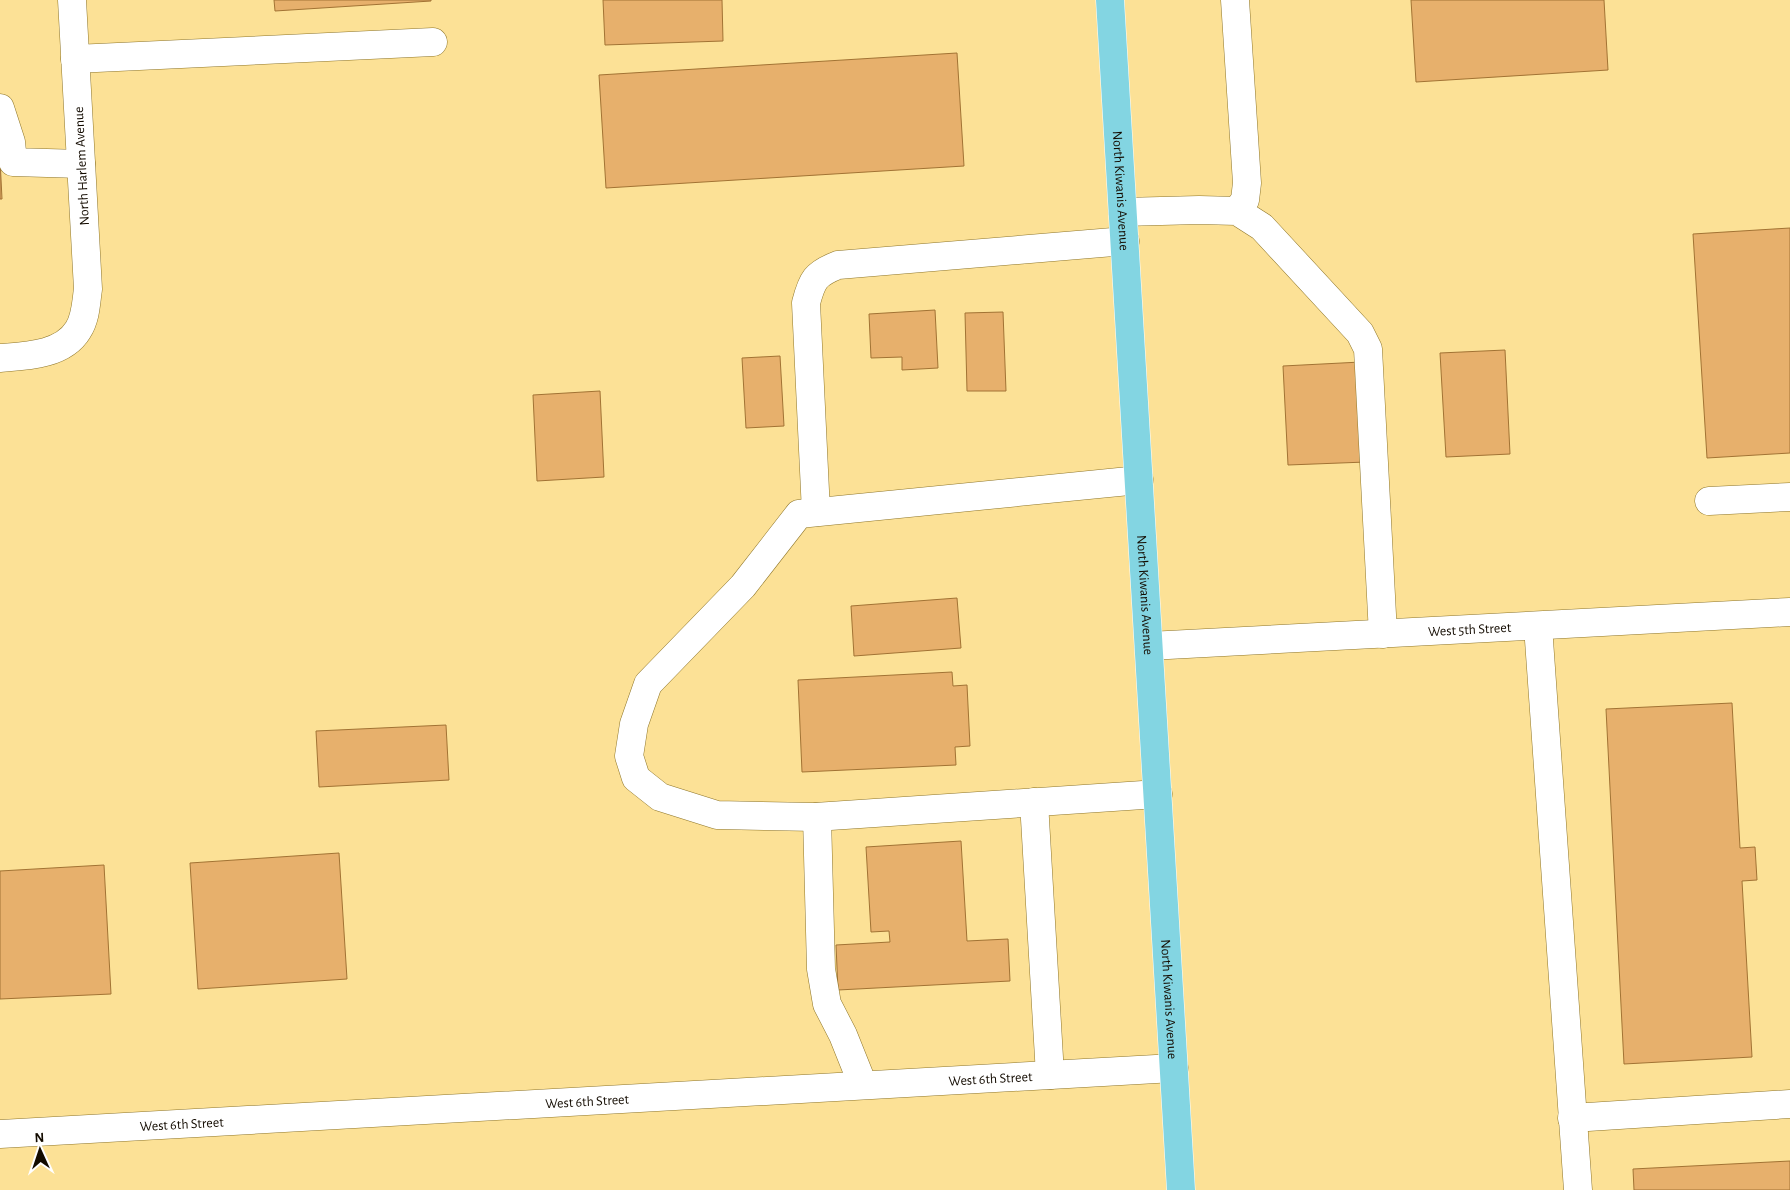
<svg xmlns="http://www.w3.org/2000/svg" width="1790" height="1190" font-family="'Alegreya Sans',sans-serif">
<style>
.building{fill:#e7b06c;stroke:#a27334}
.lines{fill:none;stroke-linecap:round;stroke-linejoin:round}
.minor-casing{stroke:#8f7629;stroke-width:29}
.major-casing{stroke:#fff;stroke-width:29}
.minor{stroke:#fff;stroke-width:28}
.major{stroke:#83d5e2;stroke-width:28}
.labels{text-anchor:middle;stroke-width:4;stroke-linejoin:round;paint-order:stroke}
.street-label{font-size:14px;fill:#130b00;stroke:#fff}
</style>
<rect width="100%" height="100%" fill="#fce196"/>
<path class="building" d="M274,0H431V1L275,11Z
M603,0H722L723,41L605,45Z
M1411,0H1604L1608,70L1416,82Z
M957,53L964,166L606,188L599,75Z
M0,159L2,199H0Z
M1790,228V453L1707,458L1693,234Z
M935,310L938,368L902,370V357L871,358L869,314Z
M1003,312L1006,391H967L965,313Z
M1505,350L1510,454L1446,457L1440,353Z
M780,356L784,426L746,428L742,358Z
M1361,362L1366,462L1288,465L1283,366Z
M600,391L604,477L537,481L533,395Z
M957,598L961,648L854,656L851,606Z
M952,672L953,686L967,685L970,746L955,747L956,765L802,772L798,680Z
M1732,703L1740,848L1755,847L1757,880L1742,881L1752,1057L1624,1064L1606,709Z
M446,725L449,780L319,787L316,731Z
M961,841L967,941L1008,939L1010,981L838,990L836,945L890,942L889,931L871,932L866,847Z
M339,853L347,979L198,989L190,863Z
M104,865L111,994L0,999V871Z
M1790,1161V1190H1634L1633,1169Z"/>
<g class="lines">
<g class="minor-casing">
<g id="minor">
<path d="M1235,0L1247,183L1245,200L1237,211"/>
<path d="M75,59L433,42"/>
<path d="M0,108L11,142L13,162L81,164"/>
<path d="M1123,212L1199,210L1237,211L1262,227L1360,333L1368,349L1383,634"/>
<path d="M0,358C26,356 63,355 78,330C86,318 86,302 88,289L72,0"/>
<path d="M1139,480L799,514L743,586L648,684L634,724L629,756L636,778L660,797L717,815L815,817L1158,794"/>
<path d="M1709,501L1790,497"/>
<path d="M816,512L806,303C812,280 815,274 838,265L1125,241"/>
<path d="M1538,626L1578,1190"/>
<path id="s1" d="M1149,646L1790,612"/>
<path d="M1034,802L1050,1075"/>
<path d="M817,817L821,969L827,1004L843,1035L863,1085"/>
<path d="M1572,1118L1790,1104"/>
<path id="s2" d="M0,1134L1174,1068"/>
</g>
</g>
<g class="major-casing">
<g id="major">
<path id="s3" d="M1110,0L1181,1190"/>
</g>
</g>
<use href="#minor" class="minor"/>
<use href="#major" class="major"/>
</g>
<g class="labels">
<g class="street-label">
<text transform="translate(81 166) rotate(-93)" y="5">North Harlem Avenue</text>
<text dy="5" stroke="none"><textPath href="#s3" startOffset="191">North Kiwanis Avenue</textPath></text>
<text dy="5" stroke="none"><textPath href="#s3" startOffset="596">North Kiwanis Avenue</textPath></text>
<text dy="5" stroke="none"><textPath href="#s1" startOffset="321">West 5th Street</textPath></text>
<text dy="5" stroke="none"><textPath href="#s3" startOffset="1001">North Kiwanis Avenue</textPath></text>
<text dy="5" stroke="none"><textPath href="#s2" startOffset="992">West 6th Street</textPath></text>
<text dy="5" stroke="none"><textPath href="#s2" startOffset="588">West 6th Street</textPath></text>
<text dy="5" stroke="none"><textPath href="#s2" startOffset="182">West 6th Street</textPath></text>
</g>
</g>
<g transform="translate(40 1150) rotate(357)" stroke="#ffffff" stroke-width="4" paint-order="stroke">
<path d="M0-4L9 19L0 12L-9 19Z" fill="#130b00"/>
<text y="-8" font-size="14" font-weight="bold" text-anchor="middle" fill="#130b00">N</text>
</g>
</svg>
